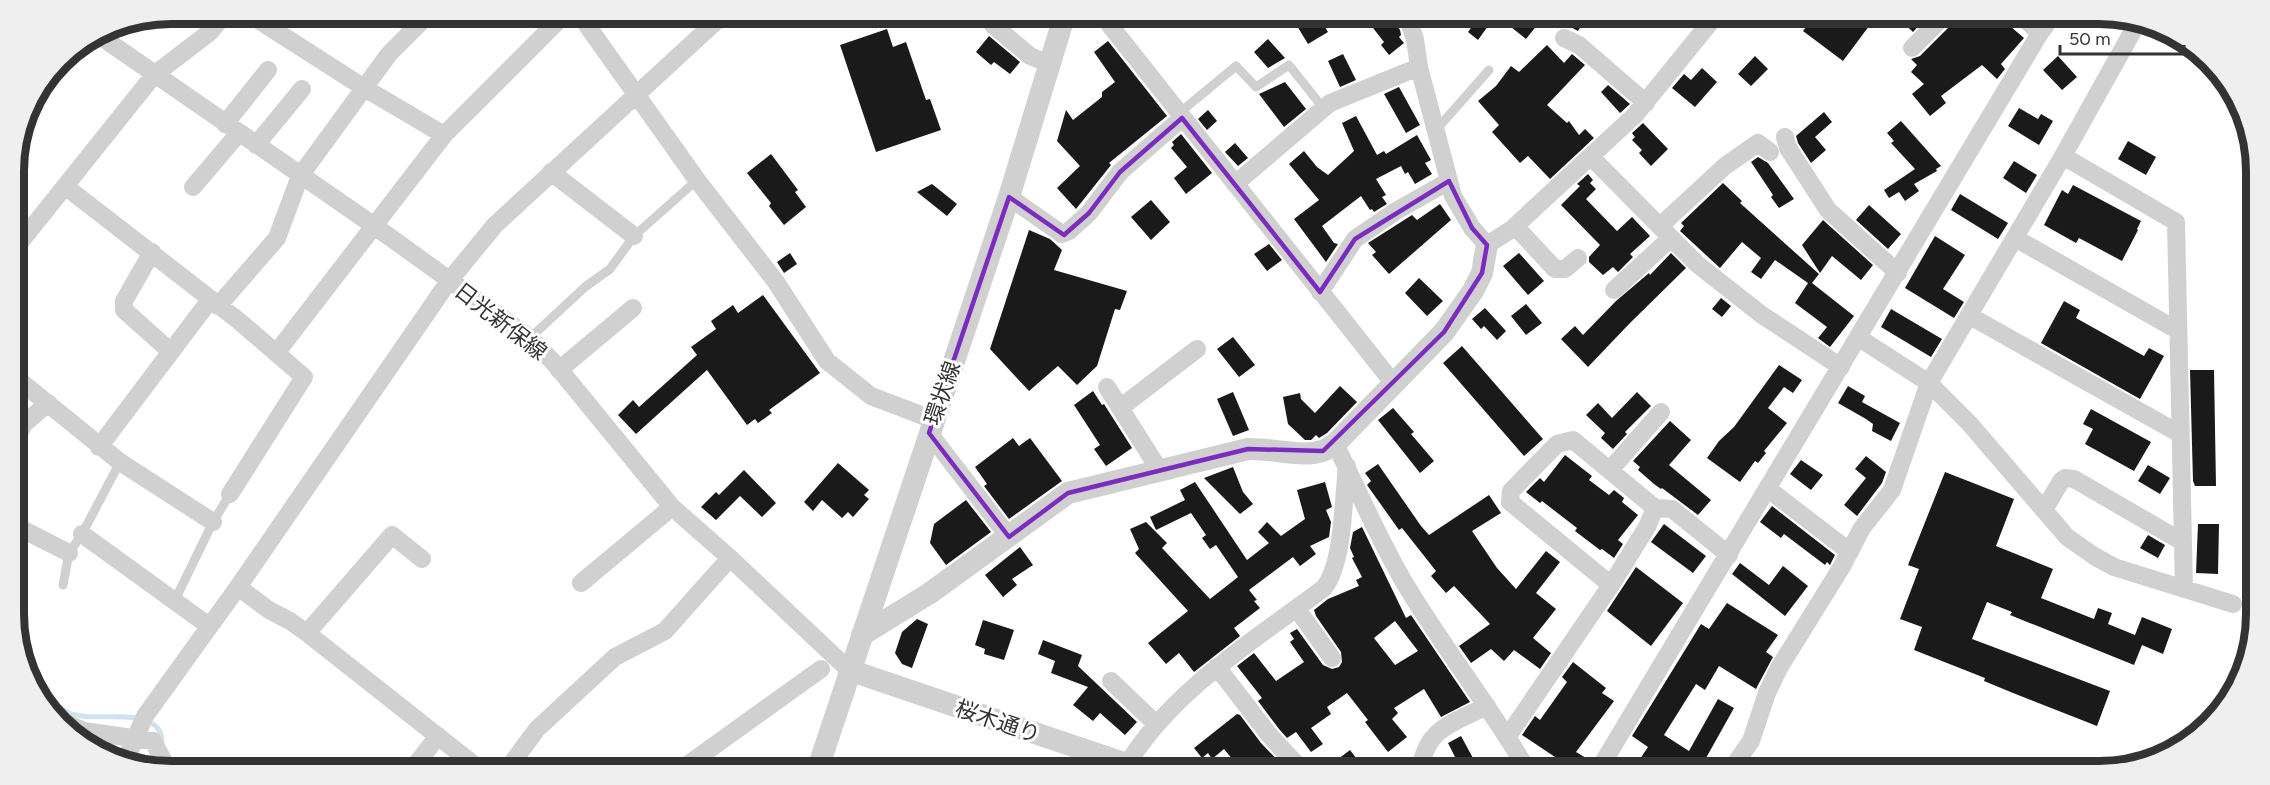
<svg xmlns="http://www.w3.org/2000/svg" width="2270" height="785" font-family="Figtree,'Noto Sans JP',sans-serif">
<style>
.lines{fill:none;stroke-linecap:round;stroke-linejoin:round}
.stream{stroke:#cfe2ee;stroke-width:5}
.building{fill:#1a1a1a;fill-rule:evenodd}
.service{stroke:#d0d0d0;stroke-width:9}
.minor{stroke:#d0d0d0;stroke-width:18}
.tertiary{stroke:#d0d0d0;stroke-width:22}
.marked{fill:none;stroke:#7b2cbf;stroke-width:4.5;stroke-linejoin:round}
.labels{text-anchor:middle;stroke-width:6;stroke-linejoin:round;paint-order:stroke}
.street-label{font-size:22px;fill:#333;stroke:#fff}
.rim{fill:none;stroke:#333;stroke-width:8}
</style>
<rect width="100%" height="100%" fill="#fff"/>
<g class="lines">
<path class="stream" d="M39,690C48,697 59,708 69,713C93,723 143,707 159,730C161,733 162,740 162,744
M172,765L183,771"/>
</g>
<path class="building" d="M1306,14H1317L1328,32L1308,44L1294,21Z
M1481,14H1546L1526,39L1496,15L1478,40L1468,32Z
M1547,14H1588L1578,31Z
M1834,14H1878L1843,61L1803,31L1815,15L1827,24Z
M1894,14H1916L1923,21L1913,32Z
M1957,14H2003L2013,23L2010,26L2024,38L2001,64L2005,69L1997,79L1982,65L1941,96L1946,103L1930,116L1912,94L1924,84L1911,72L1917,65L1911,59L1920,56L1954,22Z
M1387,17L1391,23L1393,21L1400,30L1401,35L1399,37L1404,43L1389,55L1381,45L1384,42L1373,28Z
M887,29L893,47L906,42L926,100L930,99L941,130L876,152L840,45Z
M989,36L1020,62L1010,74L994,62L991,65L976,52Z
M1268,39L1285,58L1268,68L1254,52Z
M1108,41L1167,116L1109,163L1111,165L1076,209L1057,188L1080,166L1057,141L1066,110L1073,120L1102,97V92L1115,82L1094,52Z
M1547,45L1564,63L1572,54L1585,65L1547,105L1567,123L1569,121L1579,135L1585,129L1594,138L1550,179L1528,156L1520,163L1492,132L1499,125L1478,101L1496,86L1511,66L1519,72Z
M1343,54L1356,80L1340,87L1328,61Z
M1755,56L1768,69L1751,86L1738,74Z
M2058,56L2077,77L2062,90L2043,70Z
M1702,68L1717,82L1695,107L1672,88L1684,74L1691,80Z
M1285,82L1306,109L1284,127L1259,94Z
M1608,85L1630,104L1620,113L1601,92Z
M1399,87L1420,125L1406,133L1384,94Z
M2019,108L2038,119L2041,114L2053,121L2039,145L2008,126Z
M1208,110L1217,121L1207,130L1198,119Z
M1824,112L1832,122L1815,137L1826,150L1811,163L1798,143L1796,136Z
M1356,116L1377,155L1384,151L1386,154L1417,135L1431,160L1425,163L1432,174L1415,184L1408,172L1405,174L1401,166L1376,179L1386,195L1382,197L1387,204L1374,212L1372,209L1370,210L1361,196L1322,226L1334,243L1338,244L1326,262L1294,219L1319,200L1289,164L1304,151L1317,167L1328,175L1354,151L1342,123Z
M1901,121L1941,166L1936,169L1937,171L1914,184L1919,191L1905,201L1899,192L1889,198L1884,190L1915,169L1891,143L1894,141L1887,133Z
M1643,123L1668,149L1651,166L1639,153L1642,150L1632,140L1635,137L1632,133Z
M1181,134L1212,173L1186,194L1174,178L1187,167L1171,148L1174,145L1172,142Z
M2128,141L2156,157L2146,175L2118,159Z
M1235,143L1248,158L1238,166L1225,152Z
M771,154L798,190L795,192L806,207L784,225L769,206L771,203L747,173Z
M1758,157L1768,163L1794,199L1779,208L1771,197L1773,195L1751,162Z
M2014,161L2037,175L2026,193L2003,178Z
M1588,174L1593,180L1590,183L1596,189L1586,199L1617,231L1632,217L1650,236L1630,254L1633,257L1618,272L1613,267L1603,275L1589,262V257L1600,245L1561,205L1580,186L1577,184Z
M1723,183L1742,201L1740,203L1819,274L1812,283L1854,316L1830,347L1818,338L1827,327L1795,303L1808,283L1775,260L1761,279L1751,272L1761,258L1742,242L1720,268L1680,231L1684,226L1681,223Z
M932,184L957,204L947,216L917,192Z
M2073,185L2141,221L2137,229L2138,230L2122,261L2079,238L2076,243L2044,225L2062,190L2068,194Z
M1960,194L2008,223L1998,239L1951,210Z
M1151,200L1170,222L1151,240L1131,217Z
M1440,204L1451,220L1389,274L1372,255L1376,252L1368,243L1412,215L1417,220Z
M1869,205L1901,234L1888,249L1856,220Z
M1823,220L1873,265L1861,280L1832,256L1820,273L1802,245Z
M1029,230L1050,239L1062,250L1054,270L1127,291L1120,310L1115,309L1097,366L1077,385L1058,366L1029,391L990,349Z
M1935,236L1965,255L1943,289L1964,302L1954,318L1905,288Z
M1269,244L1282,260L1267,271L1254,254Z
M790,253L797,264L784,273L777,262Z
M1519,253L1544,281L1528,295L1503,266Z
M1671,253L1686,268L1629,324L1588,367L1561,339L1575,326L1583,335L1616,301L1649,273L1650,275Z
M1419,278L1443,301L1427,316L1405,293Z
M763,295L820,373L769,410L772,413L758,423L755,419L747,425L707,370L636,434L618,415L633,400L639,407L697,355L691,347L716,329L711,321L733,305L738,313Z
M1721,298L1731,306L1722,317L1712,309Z
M2064,301L2080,310L2076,318L2144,356L2149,348L2164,356L2140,399L2041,343Z
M1526,304L1542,323L1526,335L1511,316Z
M1485,308L1506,331L1497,340L1484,326L1481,329L1472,319Z
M1891,309L1942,339L1931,357L1881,327Z
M1233,337L1255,365L1239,377L1217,349Z
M1462,346L1543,439L1524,456L1443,363Z
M1779,365L1802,380L1793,393L1784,387L1768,408L1787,423L1764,451L1766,453L1758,463L1755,461L1740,482L1707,458L1719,441L1734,427Z
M2190,370H2214L2216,486H2195L2193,481Z
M1340,386L1357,402L1327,433L1319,438L1316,435L1311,440H1305L1288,424L1283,397L1300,393L1301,399L1315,413Z
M1848,386L1865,396L1862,402L1900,423L1891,441L1872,431L1873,424L1866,419L1838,403Z
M1093,391L1102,405L1104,404L1132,448L1106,466L1094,449L1100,445L1074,405Z
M1233,392L1249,430L1233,436L1217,399Z
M1637,392L1651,406L1625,432L1627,434L1613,449L1601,438L1605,433L1586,415L1598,403L1612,418Z
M1393,408L1414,432L1411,434L1434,461L1420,473L1378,420Z
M2091,409L2151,442L2134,471L2085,444L2093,429L2083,424Z
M1670,421L1691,440L1669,465L1711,500L1698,515L1662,488L1661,489L1654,484L1638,470L1640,467L1633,461Z
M1013,438L1019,446L1030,438L1062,481L1009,519L984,486L987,484L975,467Z
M1565,455L1592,476L1589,480L1609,495L1614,490L1624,498L1622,502L1638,515L1618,540L1623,544L1614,558L1602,549L1600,550L1575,531L1577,528L1542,501L1540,503L1526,492L1540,478L1544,482Z
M1866,456L1886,472L1882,483L1857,516L1844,505L1866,478L1855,469Z
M1801,460L1823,475L1811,490L1790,474Z
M838,463L869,490L864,495L869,499L853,517L848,512L842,518L822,500L813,511L804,502Z
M1378,464L1421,526L1429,535L1489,495L1501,513L1472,531L1497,568L1516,589L1546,551L1560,562L1536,593L1556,609L1533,638L1551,653L1540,669L1514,650L1504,661L1491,649L1471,663L1459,646L1490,624L1454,586L1446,593L1431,576L1436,571L1402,528L1399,530L1367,485L1371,481L1365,473Z
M2148,465L2170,478L2160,494L2138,481Z
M1233,467L1243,492L1253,504L1240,514L1204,478Z
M744,470L776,503L762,517L740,496L716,520L701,507L716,492L719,495Z
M1945,472L2014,499L1996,546L2053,569L2041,598L2094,619L2098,608L2112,613L2108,624L2135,635L2142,617L2172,629L2163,654L2142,645L2134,665L2010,615L2012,612L1987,602L1972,639L2110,691L2097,726L2013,693L1984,681L1985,678L1914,650L1922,627L1900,619L1919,569L1908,565Z
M1195,482L1247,560L1269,543L1258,532L1267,522L1281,536L1305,519L1297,490L1325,482L1332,507L1326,510L1331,522L1329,537L1310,546L1316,554L1300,566L1293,557L1249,590L1257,600L1254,601L1260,608L1234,628L1240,636L1194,672L1179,653L1166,664L1148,643L1188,611L1135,553L1139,549L1130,529L1146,522L1167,543L1162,548L1210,599L1238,577L1216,545L1210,549L1202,538L1206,535L1191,513L1156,530L1150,517L1185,500L1180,490Z
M966,500L991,532L946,565L930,543L934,524Z
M1772,506L1835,555L1830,565L1827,562L1825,565L1784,534L1781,538L1760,522Z
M1664,524L1706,556L1693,573L1651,542Z
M2198,524H2219L2218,574L2196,573Z
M1362,527L1406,618L1411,615L1470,702L1441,717L1424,689L1394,708L1398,713L1392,719L1407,737L1388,752L1365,722L1368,720L1347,693L1327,707L1331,714L1311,728L1323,744L1311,752L1296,732L1287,738L1279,729L1258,701L1262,698L1237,666L1254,653L1276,681L1304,662L1290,642L1294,639L1290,633L1297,629L1323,665L1332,669L1339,667L1342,662L1341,652L1316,616L1314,610L1328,599L1359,586L1356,580L1362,577L1352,558L1354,557L1350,548L1353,532ZM1395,621L1418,651L1395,665L1374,638Z
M2148,535L2165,545L2158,558L2140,548Z
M1020,547L1033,565L1012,579L1017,585L1003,597L985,575Z
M1740,563L1769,585L1783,566L1808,586L1785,616L1732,574Z
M1636,567L1683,603L1651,646L1607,611Z
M1727,603L1778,635L1766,652L1773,657L1758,685L1756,689L1719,666L1705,690L1696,684L1664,735L1689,751L1718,699L1734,708L1701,767L1696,764L1690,771L1667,757L1658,771H1632L1648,747L1632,736L1701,624L1709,629Z
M917,619L928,624L912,668L902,664L895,653L902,632Z
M983,620L1014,630L1004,660L984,654L985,649L975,645Z
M1043,640L1082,655L1078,666L1137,722L1125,735L1100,713L1093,721L1073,705L1088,687L1051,673L1055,661L1038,654Z
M1573,662L1606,688L1602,693L1614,701L1576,752L1591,761L1587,771H1576L1522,735L1535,716L1540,720L1567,682L1562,677Z
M1237,714L1240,715L1261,743L1288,771H1268L1261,762L1250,771H1242L1224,749L1212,759L1208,753L1202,758L1194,748Z
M1461,736L1480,771H1437L1457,761L1448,743Z
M1350,750L1366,771H1339L1333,763Z"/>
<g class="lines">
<path class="service" d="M1178,114L1236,66L1256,87L1289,65L1324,109
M1436,130L1489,70
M530,338L585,287L610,269L634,236L697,180
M63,585L69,553L82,534L120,462
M175,600L213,522L230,494"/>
<path class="minor" d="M249,14L366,89L444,135
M579,14L697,180L776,282L827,361L871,396L934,420
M986,14L991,18L993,25L1030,56L1050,64
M1101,14L1394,384
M1406,14L1415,39L1419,67L1453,196L1472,228L1487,245L1512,229L1635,115L1717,14
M2019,14L2040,33
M97,34L373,225L530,338L555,364L672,507L730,558L849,670
M1564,38L1579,45L1646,103
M1912,48L1946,14
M225,124L268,70
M1785,137L1788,148L1828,210L1898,273
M256,145L302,89
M2063,156L2176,222L2184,589
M1591,157L1697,264L1762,315L1841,367
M551,172L634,236
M1235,184L1330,103L1419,67
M66,187L239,321L304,377L230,494
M193,187L239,133
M1009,197L1062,234L1069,231L1089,213L1120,172L1182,118
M1515,226L1555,269H1565L1578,258
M1660,226L1725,166L1758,143L1770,152
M2015,238L2177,330
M14,250L154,75L210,32L225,14
M152,252L124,301V310L170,351
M1614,290L1671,238
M1320,292L1355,239L1396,211L1449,181
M218,306L277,238L300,176L389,54L429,14
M1970,316L2180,434
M1859,338L1929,383L1969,423L2067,537L2094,556L2114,567L2233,604
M277,352L444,135L565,14
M559,370L633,308
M15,377L120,462L213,522
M1107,387L1160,471
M1120,408L1197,349
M929,433L1009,537
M15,439L24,424L48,403
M1335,444C1359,491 1379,541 1407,587C1445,650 1491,708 1528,771
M99,447L210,300
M1610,470L1661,412
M1768,489L1850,552
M1655,508L1647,527L1611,585L1510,502L1511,491L1557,444L1573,440L1655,508L1672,509L1729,555
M2044,510L2061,481L2065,478L2074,479L2181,541
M16,526L69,553
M82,534L209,626
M581,583L672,507
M238,587L269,610L290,621L307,633L482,771
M1297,609L1332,658
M307,633L392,535L422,559
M1217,667L1270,736L1298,766
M1111,681L1156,724
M52,717L84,731L153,741L169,771
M1508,736L1611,585
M124,764L145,716L238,587L449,281L495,225L724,14
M1127,765C1171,691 1256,639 1324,588C1344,562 1343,500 1347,466
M411,771L438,736
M506,771L537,729L615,657L665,631L730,558
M679,771L821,669
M1420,771C1426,727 1452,724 1487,706
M1598,771L2040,33L2054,14
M1730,771L1751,741L1767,693L1779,668L1841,568L1862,528L1892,490L1929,383L2063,156L2139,20"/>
<path class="tertiary" d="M862,635L930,593L1068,493L1248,449C1271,448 1302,458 1322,451C1327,450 1331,446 1335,444L1444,332L1473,291L1482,273L1487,245
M849,670L1147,771
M817,771L1009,197L1065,14"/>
</g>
<path class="marked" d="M1182,118L1320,292L1355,239L1449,181L1472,228L1487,245L1482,273L1444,332L1323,451L1248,449L1068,493L1009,537L929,433L1009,197L1064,235L1089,213L1120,172Z"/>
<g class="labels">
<g class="street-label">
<text transform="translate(501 321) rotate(38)" y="8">日光新保線</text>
<text transform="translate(942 393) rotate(-71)" y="8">環状線</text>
<text transform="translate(998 721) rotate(19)" y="8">桜木通り</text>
</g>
</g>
<path d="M0 0H2270V785H0ZM171 24H2099A147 147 0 0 1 2246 171V614A147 147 0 0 1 2099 761H171A147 147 0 0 1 24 614V171A147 147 0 0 1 171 24Z" fill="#efefef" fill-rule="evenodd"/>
<path class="rim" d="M171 24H2099A147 147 0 0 1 2246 171V614A147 147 0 0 1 2099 761H171A147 147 0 0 1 24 614V171A147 147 0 0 1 171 24Z"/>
<path d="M2060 45v9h124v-9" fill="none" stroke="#333333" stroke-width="3"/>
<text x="2069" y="45" font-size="18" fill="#333333" stroke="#ffffff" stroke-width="4.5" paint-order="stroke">50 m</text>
</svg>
